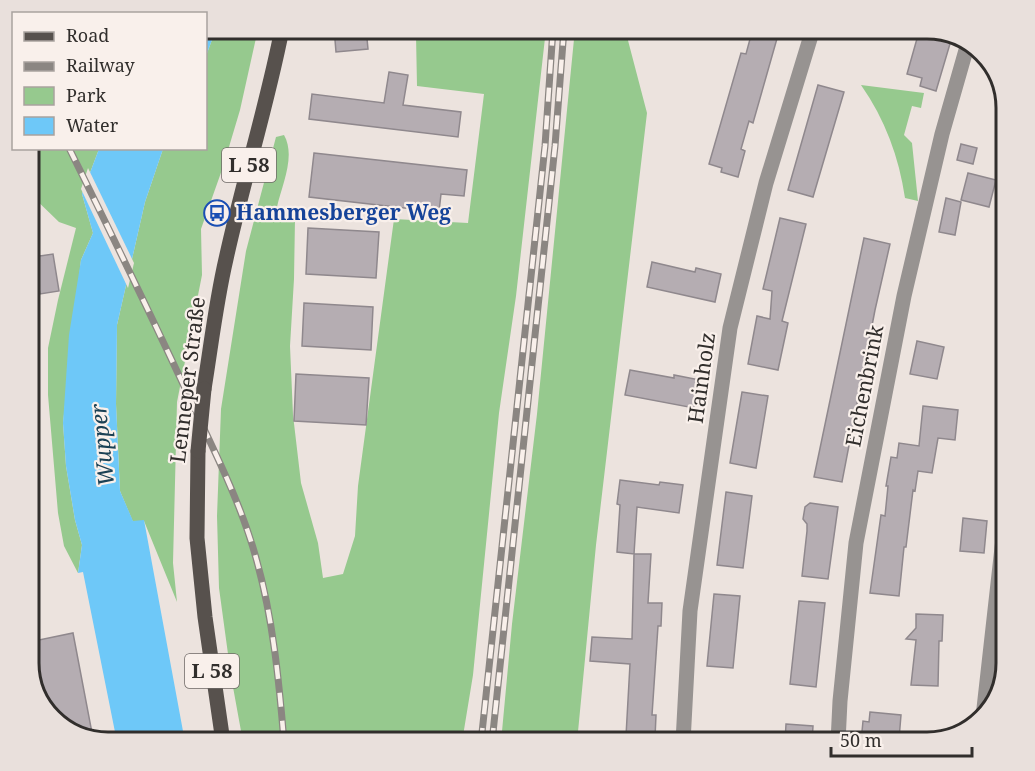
<svg xmlns="http://www.w3.org/2000/svg" width="1035" height="771" font-family="'Noto Serif',serif">
<style>
.green{fill:#96c98e}
.water{fill:#6ec8f8}
.pier{fill:#ece3de}
.building{fill:#b5adb2;stroke:#8f888d;stroke-width:1.5}
.lines{fill:none;stroke-linecap:round;stroke-linejoin:round}
.street{stroke:#979391;stroke-width:15}
.primary{stroke:#57514d;stroke-width:15}
.rail-casing{stroke:#8b8682;stroke-width:7}
.rail{stroke:#f9f0eb;stroke-width:4.5;stroke-dasharray:14;stroke-linecap:butt}
.primary-bridge{stroke:#57514d;stroke-width:15}
.labels{text-anchor:middle;stroke-width:4.5;stroke-linejoin:round;paint-order:stroke}
.shield{fill:#f9f0eb;stroke:#6d6865;stroke-width:1.5}
.shield-label{font-size:20px;font-weight:bold;fill:#312e2c}
.transit-label{font-size:21px;font-weight:bold;fill:#164399;stroke:#f9f0eb;text-anchor:start}
.street-label{font-size:21px;fill:#312e2c;stroke:#f9f0eb}
.water-label{font-size:22px;font-style:italic;fill:#1a4155;stroke:#f9f0eb}
.rim{fill:none;stroke:#312e2c;stroke-width:3}
</style>
<rect width="100%" height="100%" fill="#ece3de"/>
<path class="green" d="M216,29H258L240,110L223,167L201,229L202,275L177,402L173,563L177,602L144,521L133,522L120,491L116,404L117,325L145,202L163,149L206,148V56Z
M469,29H546L516,296L499,413L473,675L462,742H243L231,676L219,588L217,516L221,409L246,251L276,137L284,135C296,156 282,185 277,207L295,219L294,279L290,346L293,415L301,483L318,543L323,578L343,574L355,536L358,486L394,219L468,223L484,94L417,86L416,35Z
M575,29H625L647,113L596,545L577,742H501L512,624L537,414Z
M861,85L924,93L921,108L912,106L904,135L912,143L918,201L905,198C899,157 885,119 861,85Z
M29,149H99L82,194L93,233L81,260L63,423L66,466L75,520L82,545L78,573L64,546L58,513L48,395V348L58,300L76,228L59,222L29,193Z"/>
<path class="water" d="M206,29H216L206,56Z
M99,149H163L145,202L117,325L116,404L120,491L133,521L144,520L185,742H117L83,572L78,573L82,545L75,520L66,466L63,423L69,335L81,260L93,233L82,194Z"/>
<path class="pier" d="M88,168L134,263L128,288L81,189Z"/>
<path class="building" d="M334,28H366L368,49L336,52Z
M753,28H780L753,123L749,121L741,149L745,151L738,177L721,172L722,168L709,164L741,53L746,54Z
M920,28H927L952,37L936,91L920,86L922,78L907,74Z
M389,72L408,75L403,105L461,112L458,137L309,119L312,94L384,103Z
M818,85L844,92L813,197L788,190Z
M961,144L977,148L973,164L957,160Z
M314,153L467,170L464,196L441,194L439,212L309,197Z
M968,173L996,180L989,207L961,200Z
M946,198L961,202L955,235L939,232Z
M780,218L806,224L782,321L788,323L778,370L748,364L757,316L770,319L772,291L763,289Z
M308,228L379,232L376,278L306,274Z
M864,238L890,244L875,310L842,482L814,477Z
M53,254L59,291L40,294L33,257Z
M652,262L695,272L696,268L721,274L715,302L647,287Z
M304,303L373,307L371,350L302,346Z
M917,341L944,347L937,379L910,374Z
M630,370L674,378V375L700,380L694,408L625,395Z
M296,374L369,378L366,425L294,421Z
M742,392L768,396L756,468L730,463Z
M923,406L958,410L955,440L938,438L932,473L918,471L915,491L913,490L906,547H904L899,596L870,593L881,515L885,516L888,486H886L891,457L897,458L899,443L919,446Z
M620,480L659,485L660,482L683,485L679,513L637,507L634,554L617,552L620,505L617,504Z
M726,492L752,496L743,568L717,565Z
M810,503L838,507L828,579L802,576L807,531V524L803,519L805,507Z
M963,518L987,521L984,553L960,551Z
M634,554H651L648,603H662L661,626H658L652,715H656L655,738L626,736L630,664L590,661L592,637L632,639Z
M714,594L740,596L733,668L707,666Z
M799,601L825,603L816,687L790,684Z
M916,614L943,615L942,641H939L938,686L911,685L916,640L906,639L916,628Z
M73,633L93,738L59,726L29,668V642Z
M870,712L901,715L899,739L887,738L886,742H861L863,721L869,722Z
M786,724L813,726L812,742H785Z"/>
<g class="lines">
<path class="street" d="M983,717L1006,512
M683,742L690,611L730,328L766,183L813,29
M838,742L840,701L856,543L904,296L942,134L968,43"/>
<path class="primary" d="M204,389C211,346 216,302 226,259C243,181 267,106 282,29
M198,451L197,538L205,617L223,742"/>
<g class="rail-casing">
<path id="rail" d="M69,148C110,231 151,315 190,399C214,451 241,503 256,558C273,618 279,681 284,742
M481,742L545,146L553,29
M492,742L555,146L564,29"/>
</g>
<use href="#rail" class="rail"/>
<path class="primary-bridge" d="M198,451L204,389"/>
</g>
<defs>
<g id="bus-ring" transform="scale(1.35)"><circle r="9.5" fill="#f9f0eb" stroke="#1a4fb4" stroke-width="1.5"/><path d="M-5-6H5V4H4V6H2V4H-2V6H-4V4H-5ZM-3.5-4V0h7V-4ZM-3.5 1.2v1.5H-2V1.2ZM2 1.2v1.5H3.5V1.2Z" fill="#1a4fb4"/></g>
</defs>
<g fill-rule="evenodd">
<use href="#bus-ring" x="217" y="213"/>
</g>
<g class="labels">
<g class="shield">
<rect x="222" y="148" width="54" height="34" rx="4.5"/>
<rect x="185" y="654" width="54" height="34" rx="4.5"/>
</g>
<g class="shield-label">
<text x="249" y="172">L 58</text>
<text x="212" y="678">L 58</text>
</g>
<g class="transit-label">
<text x="236" y="220">Hammesberger Weg</text>
</g>
<g class="street-label">
<text transform="translate(702 378) rotate(-82)" y="7">Hainholz</text>
<text transform="translate(188 380) rotate(-83)" y="7">Lenneper Straße</text>
<text transform="translate(865 386) rotate(-79)" y="7">Eichenbrink</text>
</g>
<g class="water-label">
<text transform="translate(102 445) rotate(-96)" y="8">Wupper</text>
</g>
</g>
<path d="M0 0H1035V771H0ZM108 39H927A69 69 0 0 1 996 108V663A69 69 0 0 1 927 732H108A69 69 0 0 1 39 663V108A69 69 0 0 1 108 39Z" fill="#e9e0dc" fill-rule="evenodd"/>
<path class="rim" d="M108 39H927A69 69 0 0 1 996 108V663A69 69 0 0 1 927 732H108A69 69 0 0 1 39 663V108A69 69 0 0 1 108 39Z"/>
<rect x="12" y="12" width="195" height="138" fill="#f9f0eb" stroke="#a9a29f" stroke-width="1.5"/>
<rect x="24" y="32" width="30" height="9" fill="#57514d" stroke="#a9a29f" stroke-width="1.5"/>
<text x="66" y="42" font-size="18" fill="#312e2c">Road</text>
<rect x="24" y="62" width="30" height="9" fill="#8b8682" stroke="#a9a29f" stroke-width="1.5"/>
<text x="66" y="72" font-size="18" fill="#312e2c">Railway</text>
<rect x="24" y="87" width="30" height="18" fill="#96c98e" stroke="#a9a29f" stroke-width="1.5"/>
<text x="66" y="102" font-size="18" fill="#312e2c">Park</text>
<rect x="24" y="117" width="30" height="18" fill="#6ec8f8" stroke="#a9a29f" stroke-width="1.5"/>
<text x="66" y="132" font-size="18" fill="#312e2c">Water</text>
<path d="M831 747v9h141v-9" fill="none" stroke="#312e2c" stroke-width="3"/>
<text x="840" y="747" font-size="18" fill="#312e2c" stroke="#f9f0eb" stroke-width="4.5" paint-order="stroke">50 m</text>
</svg>
